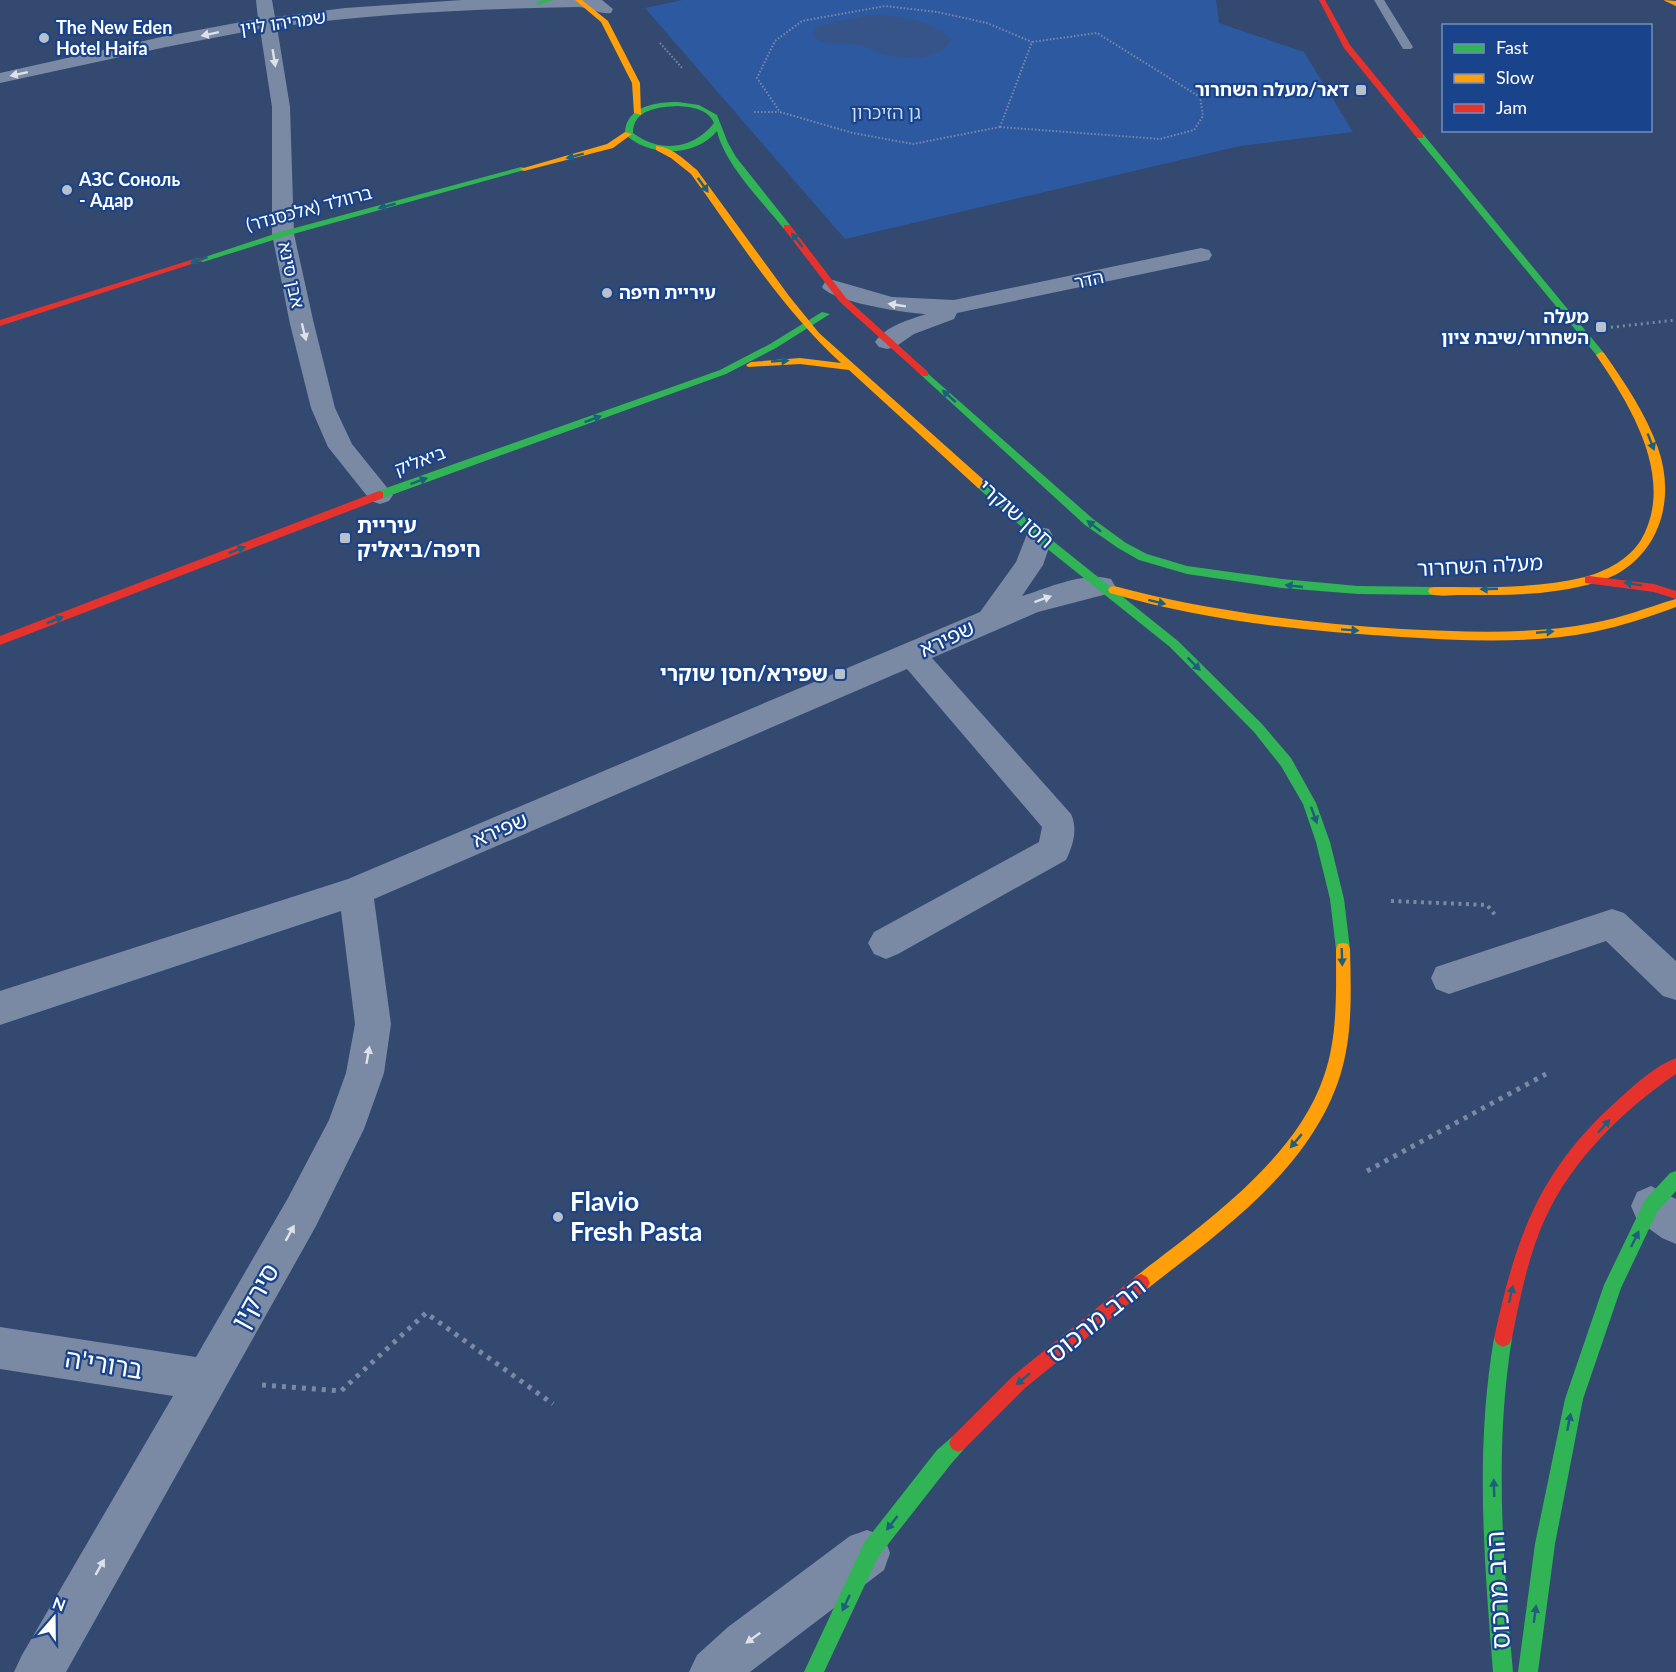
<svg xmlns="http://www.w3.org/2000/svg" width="1676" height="1672" font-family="Lato,'Noto Sans Hebrew',sans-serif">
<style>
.green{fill:#2d59a1}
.water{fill:#365488}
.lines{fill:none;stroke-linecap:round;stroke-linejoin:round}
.path-far3{stroke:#7a8aa5;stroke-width:2;stroke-dasharray:1.5 2;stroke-linecap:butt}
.path-far2{stroke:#7a8aa5;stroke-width:3;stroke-dasharray:2 4;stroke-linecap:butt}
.path-far1{stroke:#7a8aa5;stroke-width:4;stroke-dasharray:3 4.5;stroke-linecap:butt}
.path{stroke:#7a8aa5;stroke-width:5;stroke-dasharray:4 6;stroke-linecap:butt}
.lane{fill:#7a8aa5;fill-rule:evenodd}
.street{fill:#7a8aa5;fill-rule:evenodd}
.fast{fill:#30b455;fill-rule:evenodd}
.slow{fill:#ff9f0a;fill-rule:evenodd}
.jam{fill:#e5322d;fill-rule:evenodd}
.oneway{fill:#dee2e8}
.oneway2{fill:#1f5f7d}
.poi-dot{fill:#b8bfcd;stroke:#19438a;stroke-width:2}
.labels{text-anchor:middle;stroke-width:4.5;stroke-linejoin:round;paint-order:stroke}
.far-street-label{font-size:18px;fill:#fff;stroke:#19438a}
.far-poi-label{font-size:18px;font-weight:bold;fill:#fff;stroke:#19438a;text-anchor:start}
.far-park-label{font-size:18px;fill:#c9dcfa;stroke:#19438a}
.street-label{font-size:21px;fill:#fff;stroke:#19438a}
.poi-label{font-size:21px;font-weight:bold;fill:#fff;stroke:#19438a;text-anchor:start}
.near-poi-label{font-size:26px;font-weight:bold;fill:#fff;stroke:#19438a;text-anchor:start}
.near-street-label{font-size:26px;fill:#fff;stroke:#19438a}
</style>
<rect width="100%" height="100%" fill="#334970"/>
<path class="green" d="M682,0H1216L1219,23L1304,52L1353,132L1240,146L845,239L645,8Z"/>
<path class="water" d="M869,15C897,16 931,18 951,39C941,59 912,60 892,56C880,54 869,47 857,45C840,42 827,47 813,36V31L819,26Z"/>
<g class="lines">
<path class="path-far3" d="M660,43L683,69
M754,112H779
M1000,127L1160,139L1194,130L1203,116L1200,97L1097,33L1032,42
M1000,127L913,144L853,133L780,112L757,78L775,41L802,21L885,6L937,12L987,23L1032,42
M1000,127L1032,42"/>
<path class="path-far2" d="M1605,328L1676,320"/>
<path class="path-far1" d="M1391,901L1487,905L1496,916"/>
<path class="path" d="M1367,1171L1546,1074
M262,1385L341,1391L426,1313L553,1404"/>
<path class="lane" d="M1374,0H1384L1413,47L1411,49H1403Z"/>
<path class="street" d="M256,0H272L275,17L345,8L462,0H602L613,9L611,13C602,15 590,8 579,7C478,9 377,13 277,27L290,107L294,234L314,324L335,408L352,444L393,495L389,501L380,504L371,501L328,447L311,408L290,324L272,234V107L260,29L166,47L0,83V73L166,36L258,19Z
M1201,248L1209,250L1212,255L1209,260L957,313L954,319L914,334L895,347L887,349L879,347L875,342C886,326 908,320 926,314C905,313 833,302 822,287L825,282L833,280L892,297L954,300Z
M1039,527L1049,529L1053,536L1043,565L1022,596C1048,588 1084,571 1111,579L1115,586L1111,593L1038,612L932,658L1071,814C1078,829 1073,846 1066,860L898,954L886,959L874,954L868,943L874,932L1039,842L1042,827L907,669L374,899L391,1024L384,1073L364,1129L316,1226L66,1672H14L22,1655L173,1396L0,1369V1327L196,1357L288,1198L329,1120L346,1073L355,1024L341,911L0,1025V991L348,879L980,612L1016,562L1029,529Z
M1612,909L1624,913L1676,961V1000L1663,996L1606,941L1449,994L1436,989L1431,978L1436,967Z
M1651,1186L1676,1199V1244L1662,1238L1637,1220L1631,1206L1637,1192Z
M867,1530L884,1536L890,1553L884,1570L750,1672H689L697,1655L728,1627L850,1536Z"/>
<path class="fast" d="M542,0H553L538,5L535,3Z
M678,102L699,105L717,115L728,143L736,157L790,225V229H784C762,201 725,165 717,131C695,158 648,157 625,134C625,106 656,102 678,102ZM678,106C692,107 708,109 714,123C693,150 660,153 633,133C633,109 659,107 678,106Z
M1417,134H1423L1604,353V357H1598L1417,138Z
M521,167L528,169L286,236L203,262L196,260L280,232Z
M822,312L830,314L776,348L726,374L383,498H375L374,495L375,492L720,370L770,344Z
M925,371L1093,519L1126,543L1147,554L1187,566L1282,579L1358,586L1434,587L1440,591L1434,595L1358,594L1282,588L1187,574L1139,560L1118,548L1085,525L922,376L920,374Z
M982,481L1043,533L1178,641L1262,724L1291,758L1316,803L1330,842L1344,899L1350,949L1348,954L1343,955L1338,954L1336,949L1330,899L1316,842L1303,804L1281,766L1254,732L1170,647L1035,539L978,488L977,485Z
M1676,1171V1191L1657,1212L1621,1288L1583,1399L1555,1544L1538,1672H1518L1535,1544L1565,1399L1604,1285L1645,1200L1670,1173Z
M1503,1329L1509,1332L1512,1338C1494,1450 1503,1560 1513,1672H1493C1484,1560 1475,1450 1494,1338L1497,1332Z
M958,1434L964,1437L967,1443L964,1449L951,1464L878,1557L824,1672H804L864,1543L937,1450L952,1437Z"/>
<path class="slow" d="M575,0H582L608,21L640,83L641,115L634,113L632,83L601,22Z
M1664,0L1676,1V6L1665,1Z
M625,132L632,134L613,148L524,171L520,169L607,144Z
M656,146C671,146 686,161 697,170L789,296L819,333L986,482V488H978L849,370L800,364L748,367L746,365L751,362L800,358L841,363C782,309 738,239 691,174L671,158L656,150Z
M1601,352L1604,353C1625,383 1646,414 1658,448C1675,496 1662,550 1615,575C1592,586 1565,590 1540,593C1514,595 1488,595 1462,595C1451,595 1440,597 1430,594L1428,591L1430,588L1434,587C1484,587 1536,589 1585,577C1607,571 1629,559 1641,540C1676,479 1631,406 1596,355Z
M1114,586C1208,611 1305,623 1402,629C1465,632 1530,635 1593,623C1622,618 1648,607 1676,599V607C1649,617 1622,626 1593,632C1531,644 1465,641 1402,637C1304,631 1205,621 1110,593L1108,590L1110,587Z
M1343,943L1348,944L1350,949C1351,991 1353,1035 1340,1076C1310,1170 1221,1231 1147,1289L1141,1292L1135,1289L1132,1283L1135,1277C1202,1225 1296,1160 1324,1076C1338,1036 1336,991 1336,949L1338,944Z"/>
<path class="jam" d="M1319,0H1325L1350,45L1423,134V138H1417L1344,48Z
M784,225H790L846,298L928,372V376H922L840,302L784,229Z
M197,258L204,260L0,326V320Z
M379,491L383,492V498L0,645V636Z
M1589,576L1654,584L1676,591V599L1654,592L1585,583V577Z
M1676,1058V1074C1624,1109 1571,1161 1545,1219C1528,1256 1520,1298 1512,1338L1509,1344L1503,1347L1497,1344L1494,1338C1516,1236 1539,1170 1620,1098C1637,1083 1655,1066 1676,1058Z
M1141,1274L1147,1277L1150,1283L1147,1289L1025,1388L964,1449L958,1452L952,1449L949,1443L952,1437L1013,1376L1135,1277Z"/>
</g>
<defs><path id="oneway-solid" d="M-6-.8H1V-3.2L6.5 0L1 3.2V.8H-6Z" transform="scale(1.5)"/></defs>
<g class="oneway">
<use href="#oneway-solid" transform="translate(210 34) rotate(168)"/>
<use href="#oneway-solid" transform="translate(274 58) rotate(81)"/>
<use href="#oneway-solid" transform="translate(19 74) rotate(168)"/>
<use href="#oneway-solid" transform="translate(897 305) rotate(-171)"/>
<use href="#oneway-solid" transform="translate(304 332) rotate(76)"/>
<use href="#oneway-solid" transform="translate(1043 599) rotate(-20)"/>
<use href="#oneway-solid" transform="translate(368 1055) rotate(-80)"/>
<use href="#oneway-solid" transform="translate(290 1233) rotate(-61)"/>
<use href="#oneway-solid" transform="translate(100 1567) rotate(-60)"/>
<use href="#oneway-solid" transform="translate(753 1638) rotate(144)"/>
</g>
<g class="oneway2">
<use href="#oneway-solid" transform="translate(575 156) rotate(165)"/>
<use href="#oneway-solid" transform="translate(703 185) rotate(54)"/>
<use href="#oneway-solid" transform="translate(387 206) rotate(165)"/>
<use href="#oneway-solid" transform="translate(797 240) rotate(-128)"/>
<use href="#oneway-solid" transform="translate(199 260) rotate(162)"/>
<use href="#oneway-solid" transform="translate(780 361) rotate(-3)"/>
<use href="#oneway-solid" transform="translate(949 396) rotate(-138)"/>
<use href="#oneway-solid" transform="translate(593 419) rotate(-20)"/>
<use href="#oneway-solid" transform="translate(1651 442) rotate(68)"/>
<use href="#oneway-solid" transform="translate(419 481) rotate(-20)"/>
<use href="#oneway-solid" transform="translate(1094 526) rotate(-142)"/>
<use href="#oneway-solid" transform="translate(237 550) rotate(-21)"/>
<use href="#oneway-solid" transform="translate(1633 584) rotate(-171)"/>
<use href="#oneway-solid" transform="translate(1294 586) rotate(-174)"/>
<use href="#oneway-solid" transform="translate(1489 589) rotate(178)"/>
<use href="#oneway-solid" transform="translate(1157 602) rotate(14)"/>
<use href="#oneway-solid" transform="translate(55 620) rotate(-21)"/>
<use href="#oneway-solid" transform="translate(1350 630) rotate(4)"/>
<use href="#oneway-solid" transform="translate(1545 632) rotate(-5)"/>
<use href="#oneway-solid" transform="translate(1194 664) rotate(45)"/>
<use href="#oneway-solid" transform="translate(1314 815) rotate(70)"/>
<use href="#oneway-solid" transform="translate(1342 957) rotate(88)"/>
<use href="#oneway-solid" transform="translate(1604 1126) rotate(-48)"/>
<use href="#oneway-solid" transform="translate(1296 1141) rotate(130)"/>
<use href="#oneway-solid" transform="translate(1635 1239) rotate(-64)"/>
<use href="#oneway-solid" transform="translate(1511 1294) rotate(-77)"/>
<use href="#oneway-solid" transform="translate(1023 1379) rotate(140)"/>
<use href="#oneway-solid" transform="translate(1569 1422) rotate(-79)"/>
<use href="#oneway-solid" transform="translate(1494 1488) rotate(-92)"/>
<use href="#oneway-solid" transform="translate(892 1523) rotate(128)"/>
<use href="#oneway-solid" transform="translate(846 1603) rotate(115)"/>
<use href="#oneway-solid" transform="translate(1535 1614) rotate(-82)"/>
</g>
<g class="poi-dot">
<circle cx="44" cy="38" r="6"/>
<rect x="1355" y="84" width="12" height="12" rx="3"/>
<circle cx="67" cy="190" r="6"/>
<circle cx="607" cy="293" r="6"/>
<rect x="1595" y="321" width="12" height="12" rx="3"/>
<rect x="339" y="532" width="12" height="12" rx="3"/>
<rect x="834" y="668" width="12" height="12" rx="3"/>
<circle cx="558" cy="1217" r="6"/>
</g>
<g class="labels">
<g class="far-street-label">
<text transform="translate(283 23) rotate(-8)" y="6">שמריהו לוין</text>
<text transform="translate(309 209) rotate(-15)" y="6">ברוולד (אלכסנדר)</text>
<text transform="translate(291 275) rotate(78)" y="6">אבן סינא</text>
<text transform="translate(1089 280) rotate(-12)" y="6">הדר</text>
<text transform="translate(420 461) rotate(-20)" y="6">ביאליק</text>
</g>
<g class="far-poi-label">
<text x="56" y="34">The New Eden<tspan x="56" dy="21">Hotel Haifa</tspan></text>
<text x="1349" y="96" text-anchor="end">דאר/מעלה השחרור</text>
<text x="79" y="186">АЗС Соноль<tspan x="79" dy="21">- Адар</tspan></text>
<text x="619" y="299">עיריית חיפה</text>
<text x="1589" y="323" text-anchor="end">מעלה<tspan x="1589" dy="21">השחרור/שיבת ציון</tspan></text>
</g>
<g class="far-park-label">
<text x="886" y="119">גן הזיכרון</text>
</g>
<g class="street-label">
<text transform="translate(1016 514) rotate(41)" y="7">חסן שוקרי</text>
<text transform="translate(1480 566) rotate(-3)" y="7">מעלה השחרור</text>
<text transform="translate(947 639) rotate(-25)" y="7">שפירא</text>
<text transform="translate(500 830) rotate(-23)" y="7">שפירא</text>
</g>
<g class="poi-label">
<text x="357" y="533">עיריית<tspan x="357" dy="24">חיפה/ביאליק</tspan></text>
<text x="828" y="681" text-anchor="end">שפירא/חסן שוקרי</text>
</g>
<g class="near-poi-label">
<text x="570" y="1211">Flavio<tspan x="570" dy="30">Fresh Pasta</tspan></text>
</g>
<g class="near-street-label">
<text transform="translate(255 1296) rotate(-61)" y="9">סירקין</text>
<text transform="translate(1096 1320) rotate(-39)" y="9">הרב מרכוס</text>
<text transform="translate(104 1364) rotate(9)" y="9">ברורי'ה</text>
<text transform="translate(1498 1590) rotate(-93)" y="9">הרב מרכוס</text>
</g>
</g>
<rect x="1442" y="24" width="210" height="108" fill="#19438a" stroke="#758eb9" stroke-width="1.5"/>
<rect x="1454" y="44" width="30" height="9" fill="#30b455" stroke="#758eb9" stroke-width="1.5"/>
<text x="1496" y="54" font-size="18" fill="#ffffff">Fast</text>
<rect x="1454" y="74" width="30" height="9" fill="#ff9f0a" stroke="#758eb9" stroke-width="1.5"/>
<text x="1496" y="84" font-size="18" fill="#ffffff">Slow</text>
<rect x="1454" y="104" width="30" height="9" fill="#e5322d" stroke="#758eb9" stroke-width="1.5"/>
<text x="1496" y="114" font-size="18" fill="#ffffff">Jam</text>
<g transform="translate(54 1618) rotate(20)" stroke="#19438a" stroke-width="4.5" paint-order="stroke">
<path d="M0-4.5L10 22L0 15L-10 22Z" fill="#ffffff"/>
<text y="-9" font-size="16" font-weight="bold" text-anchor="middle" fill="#ffffff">N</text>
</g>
</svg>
